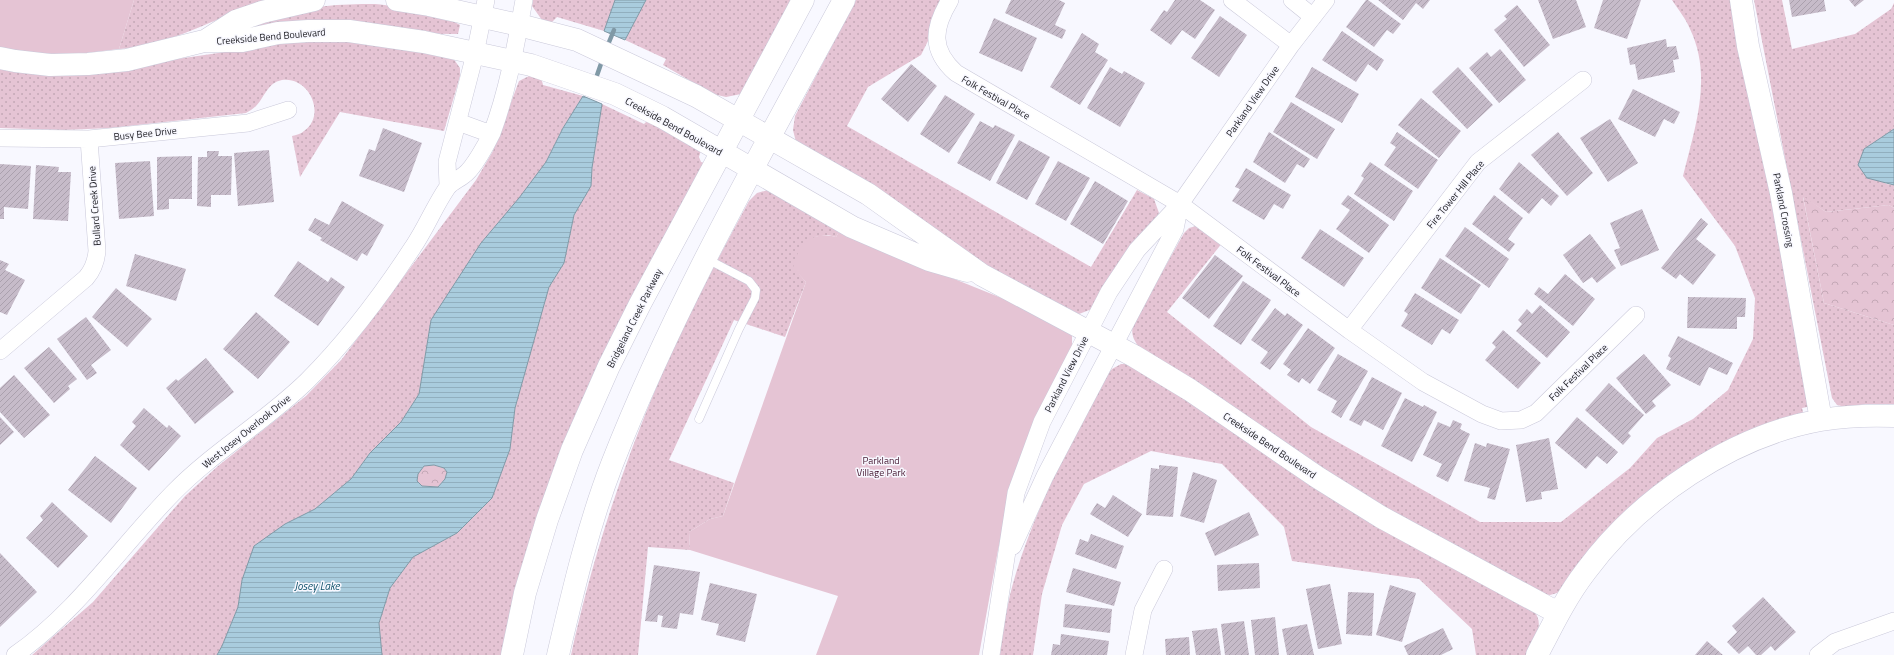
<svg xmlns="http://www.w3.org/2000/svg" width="1894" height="655" font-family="'Titillium Web',sans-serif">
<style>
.grass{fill:url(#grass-dots)}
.forest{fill:url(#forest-crowns)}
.green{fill:#e5c4d4}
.water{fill:url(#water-rules);stroke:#8099a6;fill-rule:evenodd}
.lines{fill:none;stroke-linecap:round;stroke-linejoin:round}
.stream{stroke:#8099a6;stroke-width:4.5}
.building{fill:url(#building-hatch)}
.lane-casing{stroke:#cac9da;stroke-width:9}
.street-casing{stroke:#cac9da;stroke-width:18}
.secondary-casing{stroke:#cac9da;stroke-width:23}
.lane{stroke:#fff;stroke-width:8}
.street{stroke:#fff;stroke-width:17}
.secondary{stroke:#fff;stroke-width:22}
.labels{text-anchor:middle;stroke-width:3;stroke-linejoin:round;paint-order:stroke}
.street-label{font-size:10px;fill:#212127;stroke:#f8f8ff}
.park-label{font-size:10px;fill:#451932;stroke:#f8f8ff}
.water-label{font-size:11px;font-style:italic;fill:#0f526a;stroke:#f8f8ff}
</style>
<defs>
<pattern id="grass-dots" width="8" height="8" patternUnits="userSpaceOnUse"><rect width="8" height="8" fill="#e5c4d4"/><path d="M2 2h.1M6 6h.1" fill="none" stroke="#c4a8b6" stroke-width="1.8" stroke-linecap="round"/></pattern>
<pattern id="forest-crowns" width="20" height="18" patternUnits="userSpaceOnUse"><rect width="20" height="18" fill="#e5c4d4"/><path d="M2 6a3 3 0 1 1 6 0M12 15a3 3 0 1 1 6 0" fill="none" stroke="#c4a8b6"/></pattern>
<pattern id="water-rules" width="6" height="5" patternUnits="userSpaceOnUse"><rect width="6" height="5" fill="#a9ccdd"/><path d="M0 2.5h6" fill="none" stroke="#91afbe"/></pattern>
<pattern id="building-hatch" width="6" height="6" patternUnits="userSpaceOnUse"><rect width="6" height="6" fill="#c6bbc9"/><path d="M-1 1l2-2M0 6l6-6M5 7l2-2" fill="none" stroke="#aaa0ad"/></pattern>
</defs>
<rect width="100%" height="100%" fill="#f8f8ff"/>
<path class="grass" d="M134,0H273C255,6 238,11 221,18C188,32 155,47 119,49Z
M533,0H615V1L604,31L557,17L551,23L542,20L532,6Z
M646,0H795L741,94L726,97L713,94L663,65L666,59L625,40Z
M856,0H940L932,19L929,39L921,55L868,87L847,126L1091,267L1137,190L1154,199L1159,213L1092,309L1079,314L984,265L796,142L793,130L795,116Z
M1672,0H1735L1812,406L1802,408L1804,416L1761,429L1557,593L1550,595L1542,594L1373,502L1139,347C1133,339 1131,334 1133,324L1184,233L1189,228L1196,226L1223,242L1167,312L1311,427L1480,522H1561L1630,468L1657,438L1693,419L1728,390L1753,339L1755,298L1735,246L1683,176C1695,127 1713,77 1690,29C1686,19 1678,9 1672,0Z
M1754,0H1782L1792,49L1855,34L1891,9L1894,3V129L1864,149L1886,184L1894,185V208L1889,205L1826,212L1803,197L1824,303L1894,325V404H1866L1846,407L1837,405L1832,398Z
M375,4C404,7 434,10 460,25L458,34L242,32C252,26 263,18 274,15C307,6 341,4 375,4Z
M329,37L453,58L460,68V76L444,131L340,112L300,177L292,136C296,135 301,134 304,131C327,115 309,76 282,80C267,83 265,97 256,106C253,109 249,111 246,113L110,128L64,130L0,128V68L177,59Z
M533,74L541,77L543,85L583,96L563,128L546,162L431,320L419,394L401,422L370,453L351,479L315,509L285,524L242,580L238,607L222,646L217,655H32L93,602L185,496L218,466L306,396L342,359L476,180L493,151L519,81Z
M602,104L644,124L648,120L701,150L699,157L701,162L705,163L637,295L507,655H382L379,623L390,588L413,557L457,533L510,449L515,408L540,317L549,287L564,263L574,215L591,186L592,168Z
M768,190L841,228L836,237L828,235L815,237L799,274L806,282L785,337L734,320L669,460L734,483L723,516L710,519L689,532L690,550L648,547L638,655H571C591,563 620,474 656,388C683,324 716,262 749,201L757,193Z
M1121,364H1130L1533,610C1546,624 1534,640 1528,655H1476L1472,629L1419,579L1292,561L1284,527L1222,464L1151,451L1084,484L1062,525L1042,594L1033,655H1000C1003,630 1007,604 1014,580C1035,507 1071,442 1107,375L1112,369Z"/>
<path class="forest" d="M1803,196L1826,212L1889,205L1894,208V325L1824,303Z
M434,465L444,468L447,472L445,479L438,487L422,486L417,481L418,474L424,466Z"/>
<path class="green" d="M0,0H134L119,49L71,55L22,52L0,47Z
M841,228L932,270L1009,301L1066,330L1072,336V348L1011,496L998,550L979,655H816L838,596L690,550L689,532L710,519L723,516L806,282L793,268C798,244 811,231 836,237Z"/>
<path class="water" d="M615,0H646L625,40L604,31Z
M583,96L602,104L592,168L591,186L574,215L564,263L549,287L515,408L510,449L492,498L457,533L413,557L390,588L379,623L382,655H217L222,646L238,607L242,580L254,546L285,524L315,509L351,479L370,453L401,422L419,394L431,320L481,243L519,198L546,162L563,128ZM434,465L444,468L447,472L445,479L438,487L422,486L417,481L418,474L424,466Z
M1894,129V185L1867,178L1858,165L1864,149Z"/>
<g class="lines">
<path class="stream" d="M607,47L614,30
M595,81L603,58"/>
</g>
<path class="building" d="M1011,0H1059L1065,3L1055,25L1066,30L1062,39L1005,13Z
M1175,0H1200L1215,10L1195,39L1182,30L1171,45L1150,30L1164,10L1167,12Z
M1366,0H1368L1401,24L1393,34L1387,30L1374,47L1346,27Z
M1378,0H1430L1423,9L1416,3L1403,20Z
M1538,0H1576L1586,27L1553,39Z
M1603,0H1641L1627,39L1594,28Z
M1789,0H1824L1826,11L1792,17Z
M1849,0H1864L1855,7Z
M1517,5L1550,45L1524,67L1494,30L1507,19L1504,16Z
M1220,16L1247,35L1219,77L1191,58Z
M994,18L1037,38L1022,72L979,53Z
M1342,31L1384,60L1377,71L1368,64L1356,82L1322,60Z
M1082,33L1099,44L1095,52L1108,60L1080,105L1050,87Z
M1666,39L1667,47L1676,46L1679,59L1673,60L1675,72L1638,80L1635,64L1630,65L1627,48Z
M1500,49L1526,80L1499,103L1469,68L1487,52L1491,57Z
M911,64L937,86L908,122L881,99Z
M1110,67L1122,74L1124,71L1145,83L1120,127L1087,108Z
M1312,67L1359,94L1342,123L1295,97Z
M1458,67L1493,105L1467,129L1432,92Z
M1633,89L1680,112L1674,124L1664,119L1655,137L1618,119Z
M945,95L975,114L949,153L920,134Z
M1421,98L1461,131L1439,158L1398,125Z
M1291,102L1335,129L1317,159L1273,132Z
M1610,119L1638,163L1608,182L1580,138Z
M980,121L993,128L995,125L1015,135L990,181L957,163Z
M383,128L422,143L404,192L359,176L369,149L375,151Z
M1269,132L1310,159L1304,168L1297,164L1285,183L1253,162Z
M1397,132L1438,160L1418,189L1384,165L1396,147L1390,143Z
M1558,132L1593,173L1567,196L1531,155Z
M1019,140L1050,157L1027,200L996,183Z
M269,150L274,202L238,206L234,153Z
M207,151H219L218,156H232L231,195H211V207L197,206L198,157H207Z
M192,156V199H169V209L157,210V157Z
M150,161L154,216L119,219L115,163Z
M1058,161L1090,178L1066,221L1035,204Z
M1370,162L1413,191L1394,221L1354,194L1364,178L1361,176Z
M1519,162L1559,196L1551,206L1542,198L1529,214L1499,189Z
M0,164L31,166L28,209L4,207V219H0Z
M36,165L59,167L58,172H71L68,221L33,219Z
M1246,168L1291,195L1283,209L1274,204L1264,220L1232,201L1240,189L1235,187Z
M1095,181L1128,201L1103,244L1070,224Z
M1348,195L1389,225L1369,253L1336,229L1350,210L1341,204Z
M1494,195L1523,218L1508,239L1515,244L1509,252L1472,224Z
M342,201L384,225L367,256L362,253L357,261L320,240L322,238L308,230L315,218L329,225Z
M1642,209L1659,250L1621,266L1614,250L1620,248L1610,223Z
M1701,218L1708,224L1696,239L1716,255L1693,285L1680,274L1676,279L1661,268Z
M1465,227L1509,259L1489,288L1445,256Z
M1320,229L1364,258L1344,287L1301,258Z
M1590,234L1616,268L1597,283L1592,277L1583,283L1563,255Z
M135,254L186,269L176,301L126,286Z
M1215,255L1243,276L1209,319L1182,298Z
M1440,258L1481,285L1461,314L1421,288Z
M0,260L9,264L5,270L25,280L7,315L0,312Z
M298,261L328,282L331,277L345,287L318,326L274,296Z
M1565,274L1595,299L1573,326L1534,294L1539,287L1548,294Z
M1243,281L1271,300L1241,345L1213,326Z
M116,288L152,319L127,347L92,317Z
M1415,293L1459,320L1450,334L1442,329L1432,345L1401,326L1408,314L1404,311Z
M1688,297L1746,298L1745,317H1737V329L1687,328Z
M1540,305L1570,332L1547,358L1516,331L1522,324L1518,320L1527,309L1532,314Z
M1275,308L1285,316L1287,313L1303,325L1270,370L1260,363L1268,352L1251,340Z
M256,312L290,342L258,379L223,349Z
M86,317L111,350L91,365L97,373L87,380L57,339Z
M1308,328L1335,348L1310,384L1302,378L1299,383L1287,375L1291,370L1283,364Z
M1503,330L1541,363L1518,389L1485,360L1496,347L1492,343Z
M1678,336L1733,363L1727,375L1709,367L1700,386L1666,369L1671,358L1668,356Z
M49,347L77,379L68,386L70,389L54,403L24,368Z
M1338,354L1368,371L1341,418L1331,412L1337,401L1317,390Z
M1644,354L1671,385L1652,401L1656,406L1646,414L1616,378Z
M206,358L234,392L195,424L166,388L176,379L178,381Z
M14,375L50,415L24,438L0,412V388Z
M1372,377L1402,393L1383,430L1364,420L1361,426L1349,420Z
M1609,383L1644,415L1628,433L1631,436L1623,445L1585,410Z
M1405,398L1423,407L1424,405L1437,412L1412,462L1381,446Z
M144,408L167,428L169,425L181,436L149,471L120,445L136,426L132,422Z
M0,417L14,432L0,445Z
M1577,417L1618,452L1607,464L1597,456L1586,469L1555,443Z
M1453,420L1462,424L1460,429L1470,434L1448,482L1436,476L1442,464L1423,455L1438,422L1450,427Z
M1549,438L1558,489L1541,492L1542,499L1526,502L1516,445Z
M1475,443L1486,447L1487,443L1510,449L1495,500L1487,498L1490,488L1464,481Z
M95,456L137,488L111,523L68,490Z
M1159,465L1178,467L1173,517L1146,515L1151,468L1159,469Z
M1193,472L1217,480L1204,523L1180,516Z
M1113,495L1142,514L1128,537L1090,514L1097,503L1105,508Z
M52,502L88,536L58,568L26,538L43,520L40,516Z
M1249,512L1259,535L1215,556L1205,533Z
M1091,534L1124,546L1116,569L1075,554L1080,539L1088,542Z
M0,553L37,592L0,627Z
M1259,563L1260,588L1218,591L1217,565Z
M654,565L700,572L693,615L680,613L677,629L661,627L663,616L658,615L657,622L645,621Z
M1073,568L1121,582L1114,606L1066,592Z
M710,583L757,594L745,642L716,635L719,624L701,620Z
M1330,584L1342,644L1318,649L1306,589Z
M1390,585L1416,593L1402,642L1376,635Z
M1348,592L1374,593L1372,636L1346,634Z
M1763,597L1796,632L1775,651L1771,646L1761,655H1756L1748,646L1739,654L1727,642L1737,632L1732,626Z
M1065,604L1112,609L1110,633L1063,627Z
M1275,617L1279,655H1255L1251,620Z
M1244,621L1249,655H1225L1221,624Z
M1307,624L1314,655H1287L1282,629Z
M1217,628L1221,655H1196L1192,631Z
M1443,628L1453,649L1441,655H1408L1404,646Z
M1061,634L1109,641L1107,655H1051L1053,644L1060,645Z
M1189,637L1190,655H1166L1165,639Z
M1707,641L1723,655H1695Z"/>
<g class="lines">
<g class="lane-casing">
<path id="lane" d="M699,419L739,329L755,298L756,290L749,281L707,259"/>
</g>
<g class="street-casing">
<path id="street" d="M950,0C933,28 930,50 956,73L1180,204L1349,330L1423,382L1482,414L1501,421L1521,420L1536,413L1636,315
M1232,0L1291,45
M1292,0L1313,17
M458,122L491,134
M0,138L89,139L248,123L288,110
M448,185L447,162L475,54L486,0
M1349,330L1478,162L1583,80
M0,351L86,278C93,270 96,262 97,251L89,139
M1013,546L1045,476L1175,229L1180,204
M15,655C78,611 120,547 173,493C214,451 265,422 307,381C346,342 383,293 413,247C426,228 434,207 447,188C451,182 458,180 464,175C473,169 487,143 492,133C508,90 516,44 524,0
M991,655L1016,493L1042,422L1109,292L1137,250L1180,204L1291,45L1326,0
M1134,655L1143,610L1164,569
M1818,655L1835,642L1894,621"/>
</g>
<g class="secondary-casing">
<path id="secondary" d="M397,0L429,5L519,25L577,40L696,96L868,194L982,275L1134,356L1190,390L1317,477L1381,517L1558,613
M1741,0L1748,46L1781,193L1821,420
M205,41L236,21L262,12L314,0
M0,58L15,61L50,65L88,64L127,60L204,41H242L278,33L308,31H349L424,42L531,65L615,94L662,117L852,227L929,260L967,271
M512,655L525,593L547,520L572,450L609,366L640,304L803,0
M558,655C573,591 588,526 612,464C675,303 762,152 844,0
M1537,655C1552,626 1566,597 1586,571C1640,498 1731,436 1821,420C1845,416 1870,415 1894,416"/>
</g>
<use href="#lane" class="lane"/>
<use href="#street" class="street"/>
<use href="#secondary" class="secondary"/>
</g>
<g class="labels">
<g class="street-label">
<text transform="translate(271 36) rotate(-5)" y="4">Creekside Bend Boulevard</text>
<text transform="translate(996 97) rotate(30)" y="4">Folk Festival Place</text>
<text transform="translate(1252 101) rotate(-55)" y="4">Parkland View Drive</text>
<text transform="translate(674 126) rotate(29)" y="4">Creekside Bend Boulevard</text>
<text transform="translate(145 133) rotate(-6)" y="4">Busy Bee Drive</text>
<text transform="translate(1455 194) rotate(-51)" y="4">Fire Tower Hill Place</text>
<text transform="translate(94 206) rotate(-94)" y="4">Bullard Creek Drive</text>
<text transform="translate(1784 210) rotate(79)" y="4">Parkland Crossing</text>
<text transform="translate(1269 271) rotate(37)" y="4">Folk Festival Place</text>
<text transform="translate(634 318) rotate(-63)" y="4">Bridgeland Creek Parkway</text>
<text transform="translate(1578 372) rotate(-44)" y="4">Folk Festival Place</text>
<text transform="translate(1066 374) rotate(-63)" y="4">Parkland View Drive</text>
<text transform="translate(246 431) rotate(-39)" y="4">West Josey Overlook Drive</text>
<text transform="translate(1270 445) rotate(34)" y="4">Creekside Bend Boulevard</text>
</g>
<g class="park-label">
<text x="881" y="464">Parkland<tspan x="881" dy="12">Village Park</tspan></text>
</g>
<g class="water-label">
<text x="317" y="590">Josey Lake</text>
</g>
</g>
</svg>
